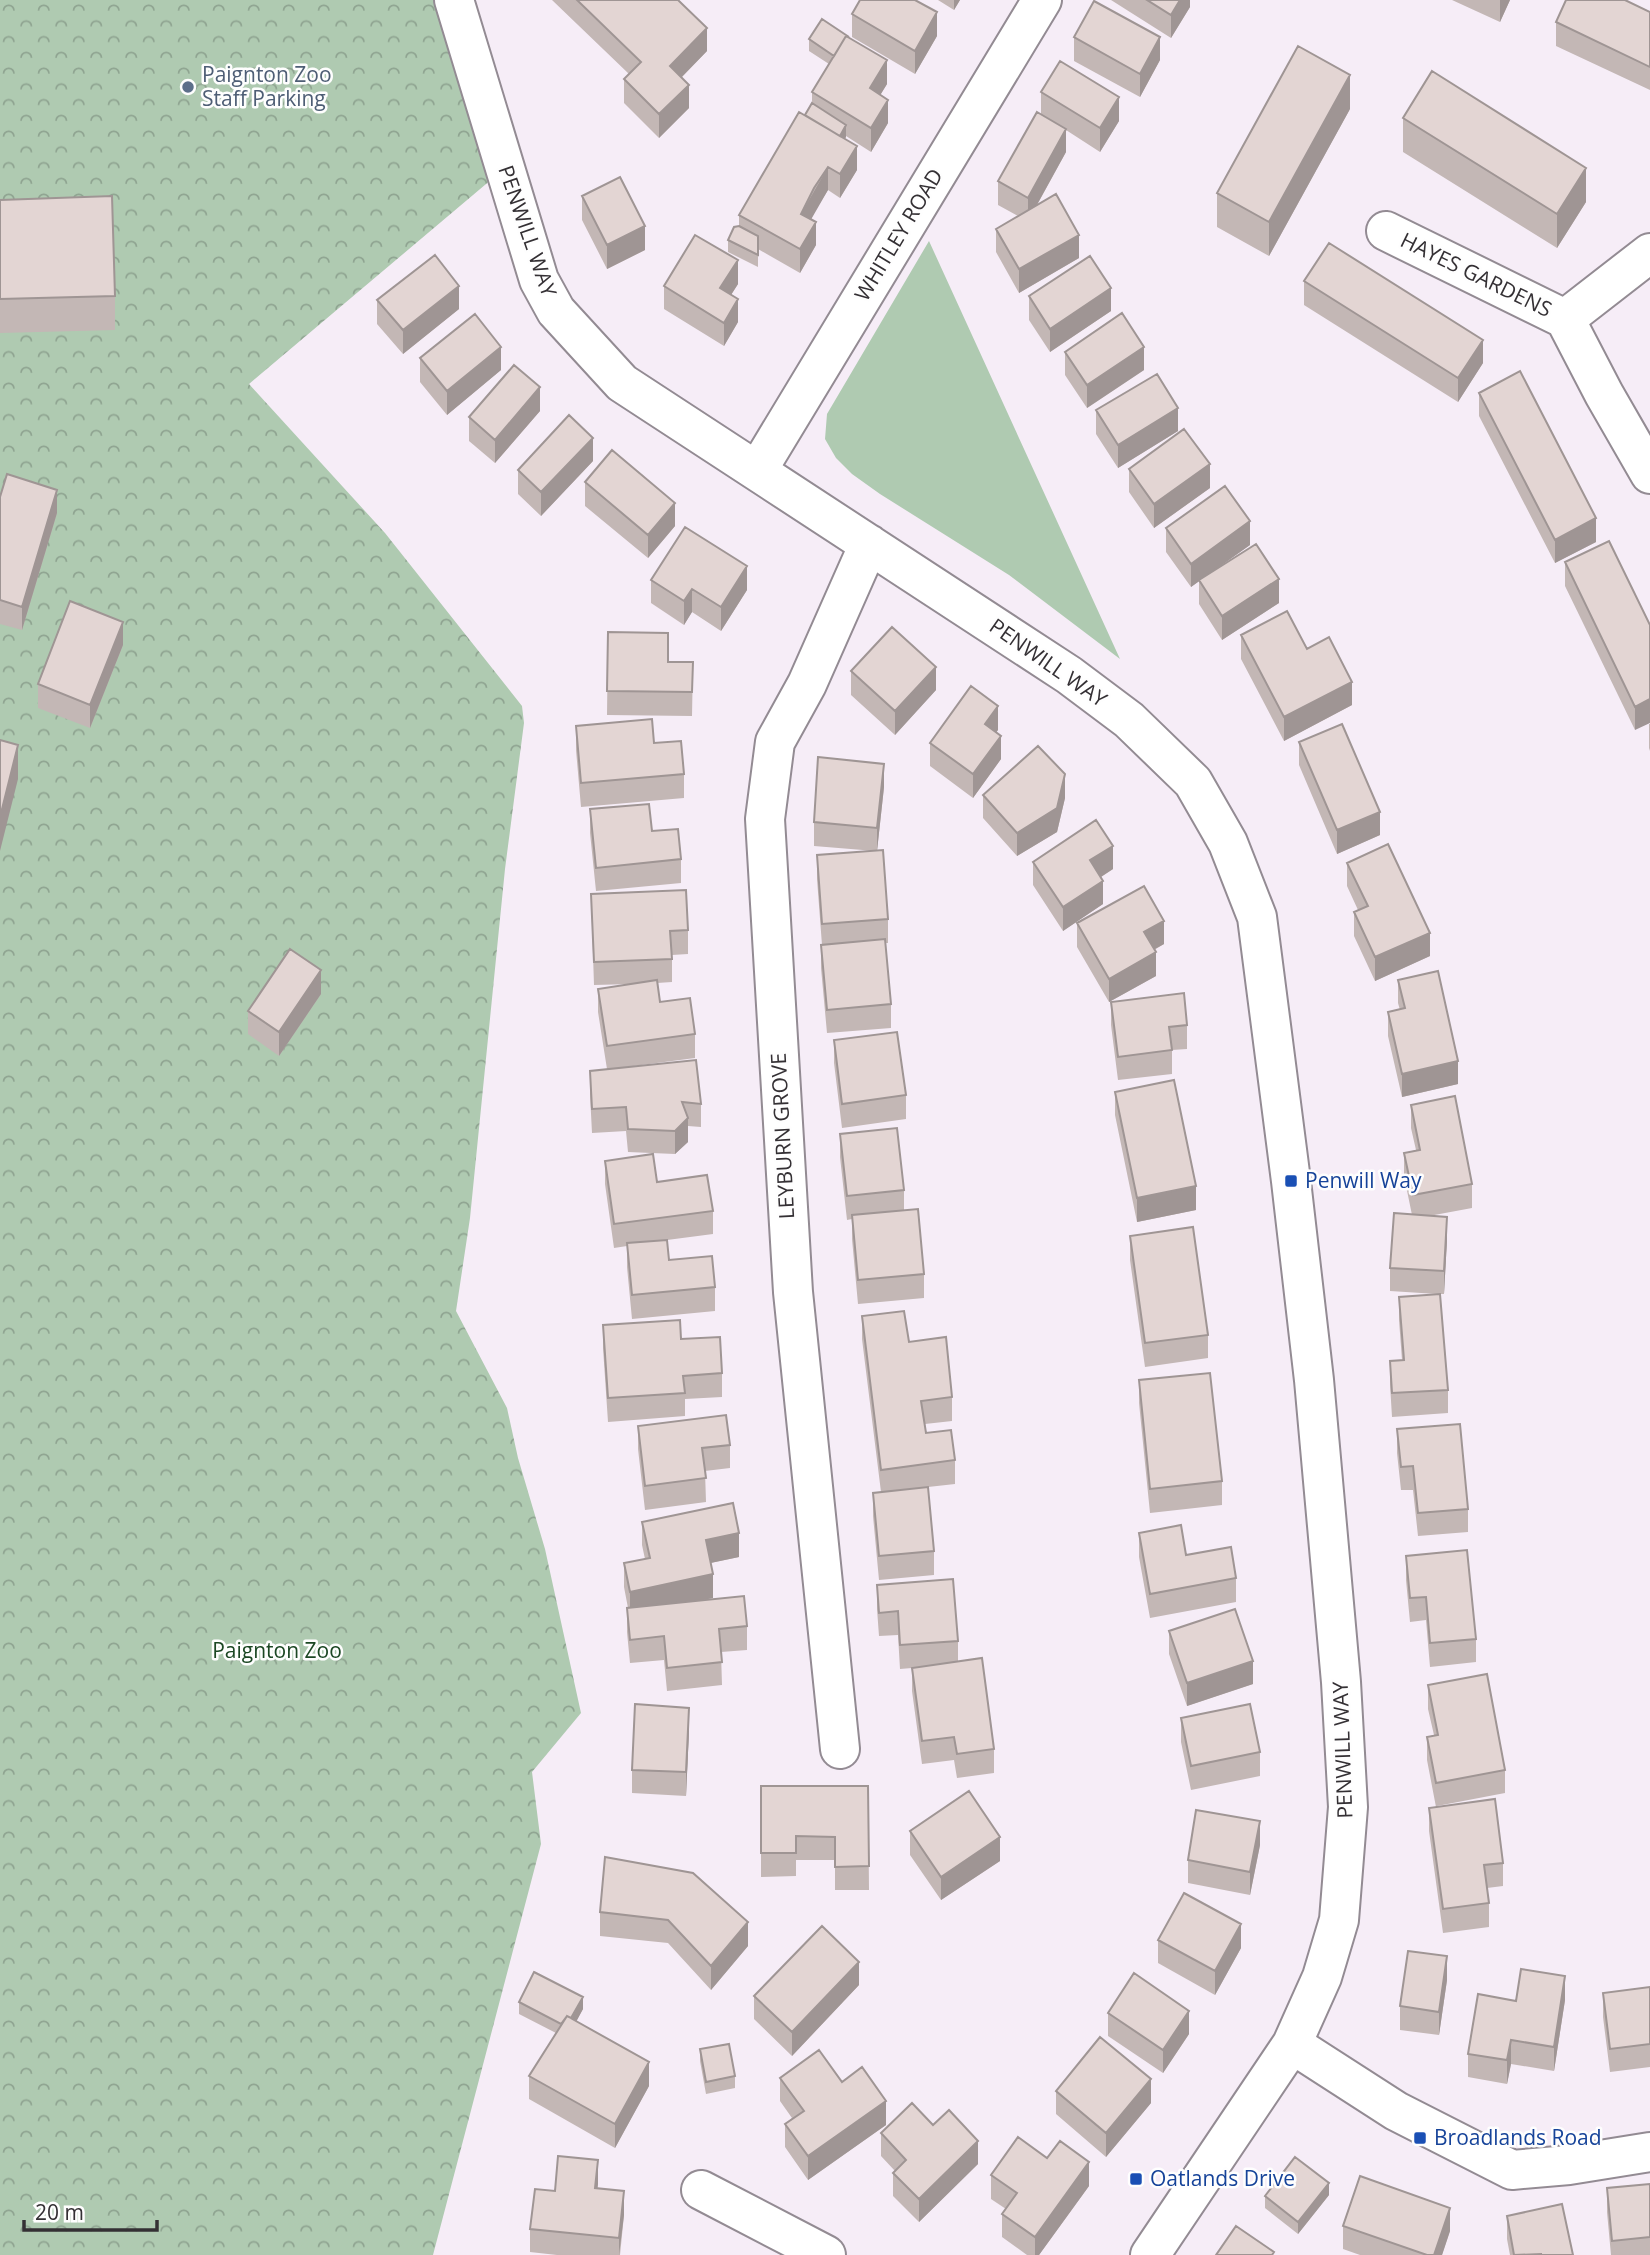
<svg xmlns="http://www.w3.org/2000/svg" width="1650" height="2255" font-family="'Open Sans',sans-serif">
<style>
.grass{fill:#afcab1}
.forest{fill:url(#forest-crowns)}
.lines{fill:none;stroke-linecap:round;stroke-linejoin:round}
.minor-casing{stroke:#938b93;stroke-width:42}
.minor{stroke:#fff;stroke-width:38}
.wall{fill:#c3b7b5}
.shaded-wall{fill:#9f9594}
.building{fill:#e3d5d3;stroke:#9f9594;stroke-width:2}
.service-dot{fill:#5c6f8a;stroke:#fefefe;stroke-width:2.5}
.transit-dot{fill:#1a4fb4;stroke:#fefefe;stroke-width:2.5}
.labels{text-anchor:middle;stroke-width:5;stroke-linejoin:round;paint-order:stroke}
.service-label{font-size:21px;fill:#4e5e75;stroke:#fefefe;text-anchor:start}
.street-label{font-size:21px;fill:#343034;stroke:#fefefe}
.transit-label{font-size:21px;fill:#164399;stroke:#fefefe;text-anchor:start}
.park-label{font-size:21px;fill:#1b4723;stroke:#fefefe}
</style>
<defs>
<pattern id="forest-crowns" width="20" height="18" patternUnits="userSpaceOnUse" patternTransform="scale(1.75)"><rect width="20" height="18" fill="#afcab1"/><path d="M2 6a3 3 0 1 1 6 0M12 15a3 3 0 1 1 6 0" fill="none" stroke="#8fa491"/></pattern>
</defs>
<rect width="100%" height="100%" fill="#f6edf7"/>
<path class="grass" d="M929,241L1120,659L1009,575L880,494L852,474L836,458L825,439L827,414Z"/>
<path class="forest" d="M0,0H454L505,168L249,384L385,533L522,706L524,723L505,869L470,1218L456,1311L507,1408L518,1458L545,1549L581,1713L532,1772L541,1844L433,2255H0Z"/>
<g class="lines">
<g class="minor-casing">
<path id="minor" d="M454,0L539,280L556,311L622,383L1069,675L1129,720L1193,782L1228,843L1257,917L1291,1181L1314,1380L1341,1682L1348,1807L1339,1920L1322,1977L1292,2044L1150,2255
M1386,231L1565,319L1604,394L1650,474
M1565,319L1650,253
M757,471L1042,0
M840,1749L793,1292L765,819L775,742L807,684L869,544
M1292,2044L1396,2111L1512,2170L1569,2165L1650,2152
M701,2190L826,2255"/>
</g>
<use href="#minor" class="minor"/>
</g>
<path class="wall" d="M552,0H678L707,51L682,77L689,108L659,138L624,103V79L629,74Z
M938,0H960L954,10Z
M1111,0H1190V7L1171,38Z
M1452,0H1510L1500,22Z
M1650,12V90L1556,46V22Z
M852,14L937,36L915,74L852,37Z
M1074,37L1160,60L1140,97L1074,61Z
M809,39L887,84L880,95L888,123L871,152L846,136L845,139L857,170L840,198L828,190L814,212L811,219L816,245L800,273L758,249V267L728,252V240L739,226V215L812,103V92L829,64L809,51Z
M1041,92L1119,121L1100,152L1066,130V152L1037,205L1079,258L1019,293L996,252V229L1018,216L998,205V181L1041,115Z
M1350,109L1269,256L1217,227V193Z
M1403,118L1586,202L1557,248L1403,152Z
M582,196L645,250L607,269L582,220Z
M0,200L115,296V330L0,333Z
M1304,281L1483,363L1458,402L1304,305Z
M738,284L731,295L738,322L724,346L664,309V286Z
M1029,296L1111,311L1050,352L1029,320Z
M377,300L459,309L403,354L377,324Z
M1065,352L1144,370L1087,408L1065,375Z
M420,358L501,370L447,415L420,382Z
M1479,393L1596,542L1555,563L1479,416Z
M1096,410L1178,431L1118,468L1096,434Z
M540,411L495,463L469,441V417Z
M593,461L541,516L518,494V470Z
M1129,469L1210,488L1154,528L1129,492Z
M585,482L675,526L648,558L585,506Z
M0,497L57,513L22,630L0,624Z
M1166,528L1250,545L1212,572L1279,603L1222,640L1199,604V581L1191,587L1166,552Z
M1565,562L1650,625L1635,730L1565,586Z
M651,580L747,590L721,631L692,612L684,625L651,603Z
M608,632L668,662H693L692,716L607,715Z
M1241,635L1307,649L1352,705L1284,741L1241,659Z
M123,645L90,728L38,708V684Z
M851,671L936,690L895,735L851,695Z
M1649,724H1650V751L1649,748Z
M576,726L684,774V798L581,807L576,750Z
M998,730L996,732L1001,759L973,798L930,766V743Z
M1299,742L1380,835L1337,854L1299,765Z
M884,787L877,851L888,919V943H885L891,1004V1028L827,1033L821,968V945H822L817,879V855L875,851L814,846V822Z
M983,795L1065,798L1057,832L1017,856L983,818Z
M590,809L681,859V883L596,891L590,833Z
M1033,862L1113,869L1101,877L1103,904L1063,931L1033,885Z
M1347,863L1430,956L1375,981L1354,936V912L1358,910L1347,886Z
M591,894L688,930V954L672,955V982L657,983L660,1002L695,1034V1058L626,1067L701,1104V1127L688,1126V1142L675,1154L628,1152L626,1131L592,1133L590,1094V1071L607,1069L598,1012V989L632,984L594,985Z
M1077,923L1164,944L1154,950L1156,976L1109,1002L1077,947Z
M1398,980L1458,1084L1402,1097L1388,1036V1012L1400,1010L1398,1003Z
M321,994L279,1056L248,1034V1011Z
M1111,1002L1187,1025V1049L1172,1050V1074L1118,1080L1111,1025Z
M834,1040L906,1095V1119L842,1128L834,1063Z
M1115,1092L1196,1210L1137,1222L1115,1115Z
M1411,1105L1472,1184V1208L1429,1216L1447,1240L1444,1294H1440L1448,1390V1413L1392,1417L1390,1384V1361L1402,1360L1399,1320V1297L1437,1294L1390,1291V1268L1412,1215L1404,1176V1153L1416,1150L1411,1128Z
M840,1134L904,1190V1210L924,1274V1298L858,1304L852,1239V1219L847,1220L840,1157Z
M605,1161L657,1182L713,1211V1234L667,1240L669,1260L715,1287V1311L632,1319L627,1267V1246L614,1248L605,1184Z
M1130,1236L1208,1335V1358L1145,1367L1130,1260Z
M862,1316L909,1342L952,1397V1421L925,1424L926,1433L955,1460V1484L928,1487L934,1551V1575L879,1580L873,1516V1493L881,1492L862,1339Z
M603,1325L681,1339L722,1373V1397L685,1399V1416L608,1422L603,1348Z
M1139,1380L1222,1481V1505L1150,1513L1139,1403Z
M638,1426L730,1445V1468L705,1471L706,1502L645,1510L638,1449Z
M1397,1429L1468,1509V1532L1418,1536L1413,1490H1401L1397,1453Z
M642,1522L739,1557L710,1563L713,1598L695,1601L747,1626V1650L721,1652L722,1685L667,1691L664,1660L630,1663L627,1632V1608H628L624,1587V1563L645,1559L642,1545Z
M1139,1533L1236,1578V1602L1150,1618L1139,1557Z
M1406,1556L1476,1639V1662L1430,1667L1426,1620L1410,1622L1406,1580Z
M877,1585L958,1641V1661L994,1749V1773L957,1778L954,1760L922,1764L912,1691V1668L900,1669L898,1635L879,1636L877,1609Z
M1169,1631L1253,1684L1187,1706L1169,1654Z
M1428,1685L1505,1770V1793L1437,1806L1503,1863V1886L1487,1888L1489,1903V1927L1443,1933L1429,1831V1808L1436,1807L1427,1760V1737L1434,1735L1428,1709Z
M1181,1718L1260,1752V1776L1191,1790L1181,1742Z
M689,1731L686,1796L632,1793V1770Z
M761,1786H868L869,1890H835V1860H796V1876L761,1877Z
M910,1831L1000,1861L941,1900L910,1855Z
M1260,1845L1250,1895L1188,1883V1860Z
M605,1857L748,1946L711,1990L668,1943L600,1936V1912Z
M1158,1940L1241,1948L1215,1995L1158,1963Z
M1447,1980L1439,2035L1400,2030V2006Z
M859,1985L792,2056L754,2019V1996Z
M1650,1987V2067L1610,2072L1603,2017V1993Z
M1565,2000L1554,2071L1511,2064L1507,2084L1468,2077V2054L1516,2001Z
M519,2002L583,2009L576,2021L649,2086L615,2148L529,2099V2076L556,2033L519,2014Z
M1108,2013L1189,2034L1163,2073L1108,2036Z
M700,2049L735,2076V2088L706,2094L700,2061Z
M780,2078L842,2082L886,2125L808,2180L785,2147V2124L792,2118L780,2101Z
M1056,2091L1151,2103L1106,2157L1056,2114Z
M933,2125L978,2164L919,2222L893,2196V2173L895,2171L881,2156V2133Z
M1047,2158L1089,2186L1039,2255H1027L1002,2237V2214L1006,2209L991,2199V2175Z
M598,2184L597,2188L624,2215L620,2255H557L530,2252V2229L555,2191Z
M1650,2184V2255H1611L1607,2212V2188Z
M1329,2195L1298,2234L1265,2208V2196Z
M1507,2216L1573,2255H1510L1507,2239Z
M1343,2226L1450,2231L1442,2255H1360L1343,2249Z"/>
<path class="shaded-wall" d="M954,0H960L954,10Z
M1180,0H1190V7L1171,38V15Z
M1500,0H1510L1500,22Z
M937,12V36L915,74V51Z
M707,28V51L670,89V66Z
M1160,37V60L1140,97V74Z
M887,60V84L870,112V88Z
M1350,75V109L1269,256V222Z
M689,85V108L659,138V114Z
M1119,97V121L1100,152V128Z
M888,100V123L871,152V128Z
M846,125V137L834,157V145Z
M1066,129V152L1028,221V198Z
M857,146V170L840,198V174Z
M828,167V190L801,237V214Z
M1586,168V202L1557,248V214Z
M816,222V245L800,273V249Z
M645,226V250L607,269V245Z
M1079,235V258L1019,293V269Z
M738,260V284L720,312V288Z
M459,286V309L403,354V330Z
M1111,288V311L1050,352V329Z
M738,299V322L724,346V323Z
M1483,340V363L1458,402V378Z
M501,347V370L447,415V391Z
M1144,347V370L1087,408V385Z
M540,387V411L495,463V440Z
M1178,408V431L1118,468V445Z
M593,438V461L541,516V492Z
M1210,464V488L1154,528V504Z
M57,490V513L22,630V607Z
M675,503V526L648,558V535Z
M1596,518V542L1555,563V540Z
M1250,521V545L1191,587V564Z
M747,566V590L721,631V607Z
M1279,579V603L1222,640V616Z
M692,589V612L684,625V601Z
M123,622V645L90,728V705Z
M936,667V690L895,735V711Z
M1352,682V705L1284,741V717Z
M1650,699V723L1635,730V707Z
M998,706V730L985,747V724Z
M1001,736V759L973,798V774Z
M18,745V779L0,851V817Z
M884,764V787L877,851V828Z
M1065,774V798L1057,832L1017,856V833Z
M1380,812V835L1337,854V830Z
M1113,846V869L1090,884V860Z
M1103,881V904L1063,931V907Z
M1164,921V944L1144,955V932Z
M1430,933V956L1375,981V957Z
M1156,952V976L1109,1002V979Z
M321,970V994L279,1056V1032Z
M1458,1061V1084L1402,1097V1074Z
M688,1118V1142L675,1154V1131Z
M1196,1186V1210L1137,1222V1198Z
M1447,1217V1240L1444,1294V1271Z
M739,1533V1557L706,1564V1540Z
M713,1574V1598L630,1615V1592Z
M1253,1661V1684L1187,1706V1683Z
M689,1708V1731L686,1796V1772Z
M1260,1821V1845L1250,1895V1872Z
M1000,1837V1861L941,1900V1877Z
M748,1922V1946L711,1990V1966Z
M1241,1924V1948L1215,1995V1971Z
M1447,1956V1980L1439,2035V2012Z
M859,1962V1985L792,2056V2032Z
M1565,1976V2000L1554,2071V2047Z
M583,1997V2009L567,2039V2027Z
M1189,2011V2034L1163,2073V2050Z
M1511,2040V2064L1507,2084V2060Z
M649,2062V2086L615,2148V2124Z
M1151,2079V2103L1106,2157V2133Z
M886,2101V2125L808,2180V2156Z
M978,2141V2164L919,2222V2199Z
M598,2160V2184L595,2212V2188Z
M1089,2162V2186L1039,2255H1035V2237Z
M1329,2183V2195L1298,2234V2222Z
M624,2191V2215L619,2255V2238Z
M1450,2208V2231L1442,2255H1434Z"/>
<path class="building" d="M577,0H678L707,28L670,66L689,85L659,114L624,79L641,62Z
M860,0H915L937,12L915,51L852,14Z
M1147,0H1180L1171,15Z
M1566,0H1625L1650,12V67L1556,22Z
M1094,1L1160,37L1140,74L1074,37Z
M822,19L849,37L846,36L834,56L809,39Z
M846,36L887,60L870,88L888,100L871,128L812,92Z
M1298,46L1350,75L1269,222L1217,193Z
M1060,61L1119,97L1100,128L1041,92Z
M1432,71L1586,168L1557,214L1403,118Z
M812,103L846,125L840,136L805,115Z
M799,112L857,146L840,174L828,167L814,188L801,214L816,222L800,249L739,215Z
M1037,112L1066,129L1028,198L998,181Z
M620,177L645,226L607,245L582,196Z
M1056,194L1079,235L1019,269L996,229Z
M112,196L115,296L0,299V200Z
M739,226L758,236V255L728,240L734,227Z
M695,235L738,260L720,288L738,299L724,323L664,286Z
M1329,243L1483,340L1458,378L1304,281Z
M435,255L459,286L403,330L377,300Z
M1090,256L1111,288L1050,329L1029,296Z
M1122,313L1144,347L1087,385L1065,352Z
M475,314L501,347L447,391L420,358Z
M514,365L540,387L495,440L469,417Z
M1520,371L1596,518L1555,540L1479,393Z
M1157,374L1178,408L1118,445L1096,410Z
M569,415L593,438L541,492L518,470Z
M1184,429L1210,464L1154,504L1129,469Z
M612,450L675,503L648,535L585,482Z
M7,474L57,490L22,607L0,600V497Z
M1225,486L1250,521L1191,564L1166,528Z
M685,527L747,566L721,607L692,589L684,601L651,580Z
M1609,541L1650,625V699L1635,707L1565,562Z
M1256,544L1279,579L1222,616L1199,580Z
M70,601L123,622L90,705L38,684Z
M1287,611L1307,649L1329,637L1352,682L1284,717L1241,635Z
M892,627L936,667L895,711L851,671Z
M608,632L668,633V662H693L692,692L607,691Z
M971,686L998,706L985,724L1001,736L973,774L930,743Z
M652,719L654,743L681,741L684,774L581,783L576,726Z
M1342,724L1380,812L1337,830L1299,742Z
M0,740L18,745L0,817Z
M1038,746L1065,774L1057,808L1017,833L983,795Z
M818,757L884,764L877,828L814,822Z
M649,804L652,831L678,829L681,859L596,868L590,809Z
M1096,820L1113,846L1090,860L1103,881L1063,907L1033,862Z
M1388,844L1430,933L1375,957L1354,912L1368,906L1347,863Z
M883,850L888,919L822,924L817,855Z
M1144,886L1164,921L1144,932L1156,952L1109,979L1077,923Z
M686,890L688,930L670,931L672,959L594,962L591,894Z
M885,939L891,1004L827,1010L821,945Z
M290,949L321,970L279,1032L248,1011Z
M1438,971L1458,1061L1402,1074L1388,1012L1405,1008L1398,980Z
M657,980L660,1002L690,998L695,1034L607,1046L598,989Z
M1184,993L1187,1025L1169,1027L1172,1050L1118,1057L1111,1002Z
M897,1032L906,1095L842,1104L834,1040Z
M696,1060L701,1104L682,1102L688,1118L675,1131L628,1129L626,1107L592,1109L590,1071Z
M1174,1080L1196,1186L1137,1198L1115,1092Z
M1455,1096L1472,1184L1413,1195L1404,1153L1420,1150L1411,1105Z
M897,1128L904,1190L847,1196L840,1134Z
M653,1154L657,1182L707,1175L713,1211L614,1224L605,1161Z
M918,1209L924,1274L858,1280L852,1215Z
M1394,1213L1447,1217L1444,1271L1390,1268Z
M1193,1227L1208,1335L1145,1343L1130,1236Z
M667,1240L669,1260L712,1256L715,1287L632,1295L627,1243Z
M1440,1294L1448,1390L1392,1393L1390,1361L1404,1360L1399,1297Z
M904,1311L909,1342L946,1337L952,1397L921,1401L926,1433L951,1430L955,1460L881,1470L862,1316Z
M680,1320L681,1339L720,1337L722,1373L683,1376L685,1393L608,1398L603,1325Z
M1210,1373L1222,1481L1150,1489L1139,1380Z
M726,1415L730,1445L702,1448L706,1478L645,1486L638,1426Z
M1460,1424L1468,1509L1418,1513L1413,1466L1401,1467L1397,1429Z
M928,1487L934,1551L879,1556L873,1493Z
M733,1503L739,1533L706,1540L713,1574L630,1592L624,1563L650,1558L642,1522Z
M1181,1525L1186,1555L1231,1547L1236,1578L1150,1594L1139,1533Z
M1467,1550L1476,1639L1430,1643L1426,1597L1410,1598L1406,1556Z
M953,1579L958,1641L900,1645L898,1611L879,1613L877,1585Z
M744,1596L747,1626L719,1629L722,1662L667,1668L664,1636L630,1640L627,1608Z
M1235,1609L1253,1661L1187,1683L1169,1631Z
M982,1658L994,1749L957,1754L954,1737L922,1741L912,1668Z
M1487,1674L1505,1770L1436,1783L1427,1737L1438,1735L1428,1685Z
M635,1704L689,1708L686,1772L632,1770Z
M1250,1704L1260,1752L1191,1766L1181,1718Z
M761,1786H868L869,1866L835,1867V1837L796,1836V1853H761Z
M969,1791L1000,1837L941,1877L910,1831Z
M1495,1799L1503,1863L1484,1865L1489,1903L1443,1909L1429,1808Z
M1196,1810L1260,1821L1250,1872L1188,1860Z
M605,1857L693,1873L748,1922L711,1966L668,1920L600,1912Z
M1184,1893L1241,1924L1215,1971L1158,1940Z
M822,1926L859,1962L792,2032L754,1996Z
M1408,1951L1447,1956L1439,2012L1400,2006Z
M1521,1969L1565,1976L1554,2047L1511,2040L1507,2060L1468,2054L1478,1994L1516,2001Z
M534,1972L583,1997L571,2018L567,2016L561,2024L519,2002Z
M1134,1973L1189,2011L1163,2050L1108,2013Z
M1650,1987V2044L1610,2049L1603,1993Z
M567,2016L649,2062L615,2124L529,2076Z
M1100,2037L1151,2079L1106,2133L1056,2091Z
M729,2044L735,2076L706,2082L700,2049Z
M819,2050L842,2082L862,2067L886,2101L808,2156L785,2124L804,2111L780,2078Z
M912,2103L933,2125L949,2110L978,2141L919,2199L893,2173L906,2160L881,2133Z
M1018,2137L1047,2158L1060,2141L1089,2162L1035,2237L1002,2214L1017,2193L991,2175Z
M558,2156L598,2160L595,2188L624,2191L619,2238L530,2229L535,2189L555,2191Z
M1295,2157L1329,2183L1298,2222L1265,2196Z
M1360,2176L1450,2208L1434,2255H1427L1343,2226Z
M1650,2184V2237L1612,2241L1607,2188Z
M1562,2204L1573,2255H1541V2254L1514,2255L1507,2216Z
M1236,2226L1274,2252L1272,2255H1216Z"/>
<circle class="service-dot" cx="188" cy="87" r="7"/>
<g class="transit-dot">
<rect x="1284" y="1174" width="14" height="14" rx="3.5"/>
<rect x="1413" y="2131" width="14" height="14" rx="3.5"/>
<rect x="1129" y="2172" width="14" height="14" rx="3.5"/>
</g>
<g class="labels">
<g class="service-label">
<text x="202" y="82">Paignton Zoo<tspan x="202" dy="24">Staff Parking</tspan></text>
</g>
<g class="street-label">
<text transform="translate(527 231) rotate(71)" y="7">PENWILL WAY</text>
<text transform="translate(899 235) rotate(-59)" y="7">WHITLEY ROAD</text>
<text transform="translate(1476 275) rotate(26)" y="7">HAYES GARDENS</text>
<text transform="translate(1048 663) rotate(35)" y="7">PENWILL WAY</text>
<text transform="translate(783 1136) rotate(-93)" y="7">LEYBURN GROVE</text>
<text transform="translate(1343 1750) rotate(-92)" y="7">PENWILL WAY</text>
</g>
<g class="transit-label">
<text x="1305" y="1188">Penwill Way</text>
<text x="1434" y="2145">Broadlands Road</text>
<text x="1150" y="2186">Oatlands Drive</text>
</g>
<g class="park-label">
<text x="277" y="1658">Paignton Zoo</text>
</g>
</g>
<path d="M24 2220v10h133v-10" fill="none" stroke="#343034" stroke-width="3.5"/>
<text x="35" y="2220" font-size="21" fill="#343034" stroke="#fefefe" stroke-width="5" paint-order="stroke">20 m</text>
</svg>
